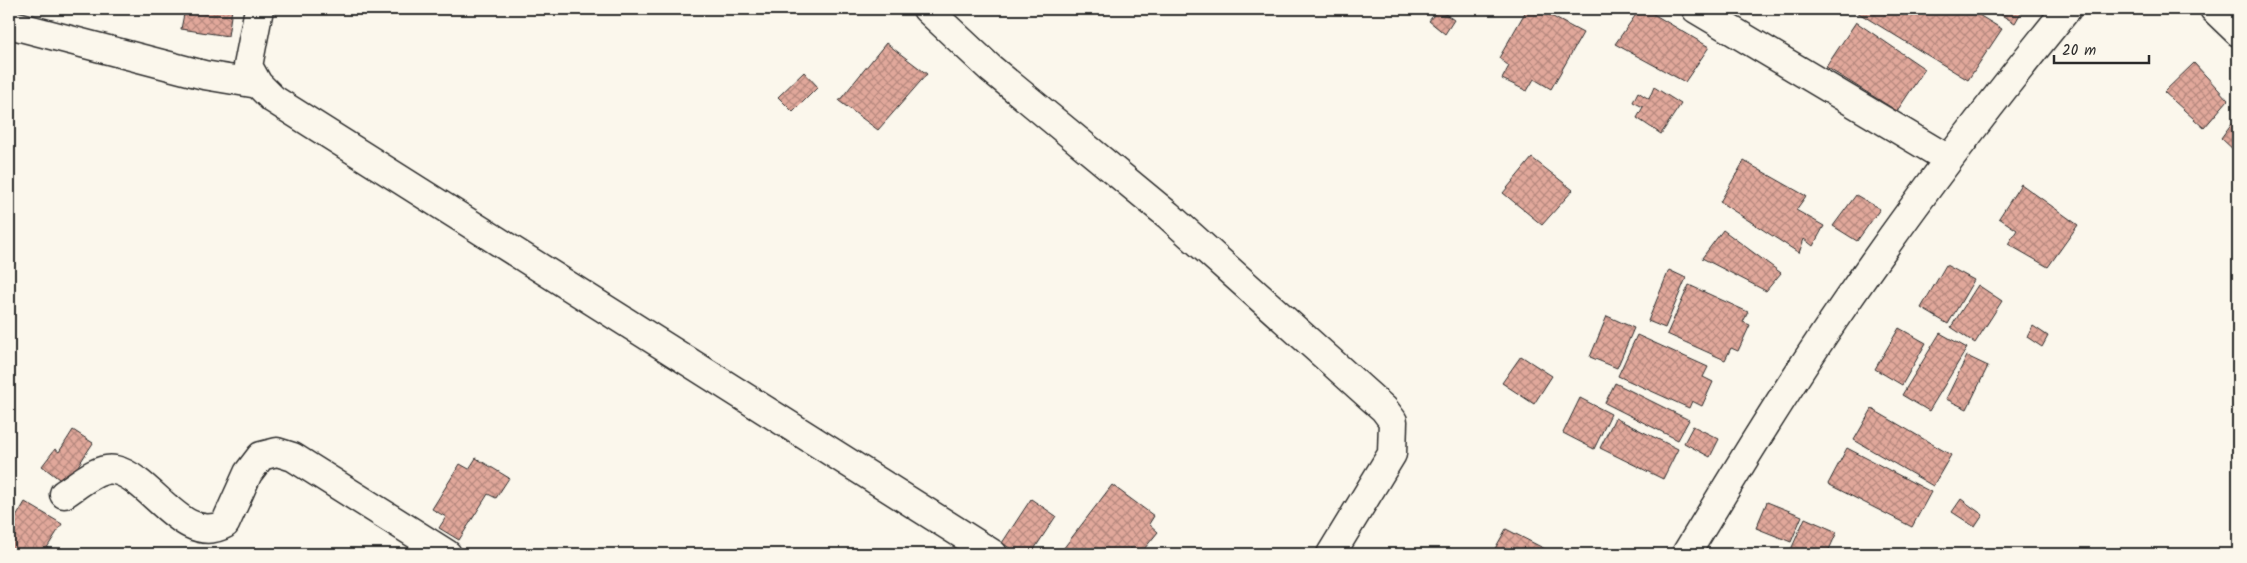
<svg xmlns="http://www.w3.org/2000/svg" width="2247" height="563" font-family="Kalam,sans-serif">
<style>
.building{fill:url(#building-cross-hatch);stroke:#2b2b2b}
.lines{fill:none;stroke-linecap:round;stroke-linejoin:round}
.minor-casing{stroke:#2b2b2b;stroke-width:31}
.minor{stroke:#fbf7ec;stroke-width:28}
</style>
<defs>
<pattern id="building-cross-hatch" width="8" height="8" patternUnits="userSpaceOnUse" patternTransform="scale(1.25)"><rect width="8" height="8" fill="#e1a89b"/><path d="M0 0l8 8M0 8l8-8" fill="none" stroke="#b7897f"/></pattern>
</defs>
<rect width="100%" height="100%" fill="#fbf7ec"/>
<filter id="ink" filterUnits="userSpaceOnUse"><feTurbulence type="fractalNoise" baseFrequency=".02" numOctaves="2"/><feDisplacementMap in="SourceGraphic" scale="10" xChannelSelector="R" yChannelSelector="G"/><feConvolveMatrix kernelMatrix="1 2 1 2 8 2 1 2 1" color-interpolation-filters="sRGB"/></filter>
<g filter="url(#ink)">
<path class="building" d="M185,9H232L228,36L181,29Z
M1438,9L1454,20L1445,34L1429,21Z
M1527,9H1538L1583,33L1551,89L1534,79L1527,91L1502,79L1509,66L1499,58Z
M1640,9H1645L1709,47L1685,82L1615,44Z
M1852,9H1969L2002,29L1968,80Z
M1991,9H2023L2015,23Z
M1856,22L1925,69L1897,111L1826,67Z
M886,43L927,74L878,130L839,101Z
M2194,63L2228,100L2204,128L2164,92Z
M804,72L818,87L793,112L778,97Z
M1654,87L1681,104L1661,134L1637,118L1643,107L1633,102L1638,92L1649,99Z
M2232,123L2238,127L2237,153L2221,138Z
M1532,158L1573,190L1542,225L1503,193Z
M1744,161L1806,196L1796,210L1824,226L1813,246L1804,239L1799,253L1720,202Z
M2021,184L2078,225L2048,267L2008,244L2017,230L1999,218Z
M1856,195L1880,209L1857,241L1833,226Z
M1723,230L1781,273L1766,291L1702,258Z
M1946,265L1974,280L1948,324L1921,308Z
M1669,270L1686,278L1665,328L1648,321Z
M1689,285L1748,312L1743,322L1750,325L1738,351L1731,348L1725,360L1667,334Z
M1978,285L2002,301L1975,343L1951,327Z
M1607,316L1634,328L1617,368L1590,357Z
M2033,326L2048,336L2042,347L2027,337Z
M1899,328L1926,343L1902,385L1875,369Z
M1940,333L1967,348L1929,411L1902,395Z
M1637,335L1708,367L1703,377L1713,382L1702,406L1692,401L1689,408L1618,376Z
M1521,356L1552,376L1534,404L1502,383Z
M1967,356L1988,366L1967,409L1946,399Z
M1615,383L1689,420L1678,440L1605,403Z
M1580,398L1611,414L1594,449L1563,433Z
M1872,409L1951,455L1933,486L1854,440Z
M1615,418L1678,449L1663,479L1600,448Z
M1693,426L1719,439L1710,457L1684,443Z
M73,430L93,443L78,466L85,472L72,489L42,466L55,449L59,452Z
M1847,448L1931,492L1912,527L1828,484Z
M476,458L509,478L496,498L488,494L459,540L439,528L446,517L432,509L460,464L469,469Z
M1112,485L1154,516L1149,524L1158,532L1140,554L1130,548L1126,554H1071L1063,549Z
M1031,499L1056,516L1031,554H1019L1002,543Z
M1961,499L1983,515L1975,527L1952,512Z
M25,502L62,524L43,554H9V529Z
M1767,502L1802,516L1791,542L1756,528Z
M1805,518L1837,532L1827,554H1789Z
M1506,529L1547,550L1545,554H1492Z"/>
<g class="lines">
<g class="minor-casing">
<path id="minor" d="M259,9L248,66L258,84L273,99L993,554
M927,9L990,68L1168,215L1384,409L1393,421L1392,454L1331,554
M1696,9L1948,159
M2214,9L2238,32
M9,24L204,75L258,84
M64,494C77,486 98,466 115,470C152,478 183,547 225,524L248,473L261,456L277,452L293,457L447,554
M1686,554C1737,470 1788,386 1844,305C1914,203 1989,105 2067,9"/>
</g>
<use href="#minor" class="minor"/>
</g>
</g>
<rect width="2247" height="563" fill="none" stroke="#fbf7ec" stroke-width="30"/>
<rect x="15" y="15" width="2217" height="533" fill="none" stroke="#2b2b2b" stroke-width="2" filter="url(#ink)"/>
<path d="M2054 55v8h95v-8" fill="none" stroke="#2b2b2b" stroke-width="2.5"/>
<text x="2062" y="55" font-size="15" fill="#2b2b2b" stroke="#fbf7ec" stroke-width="4" paint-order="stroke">20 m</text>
</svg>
